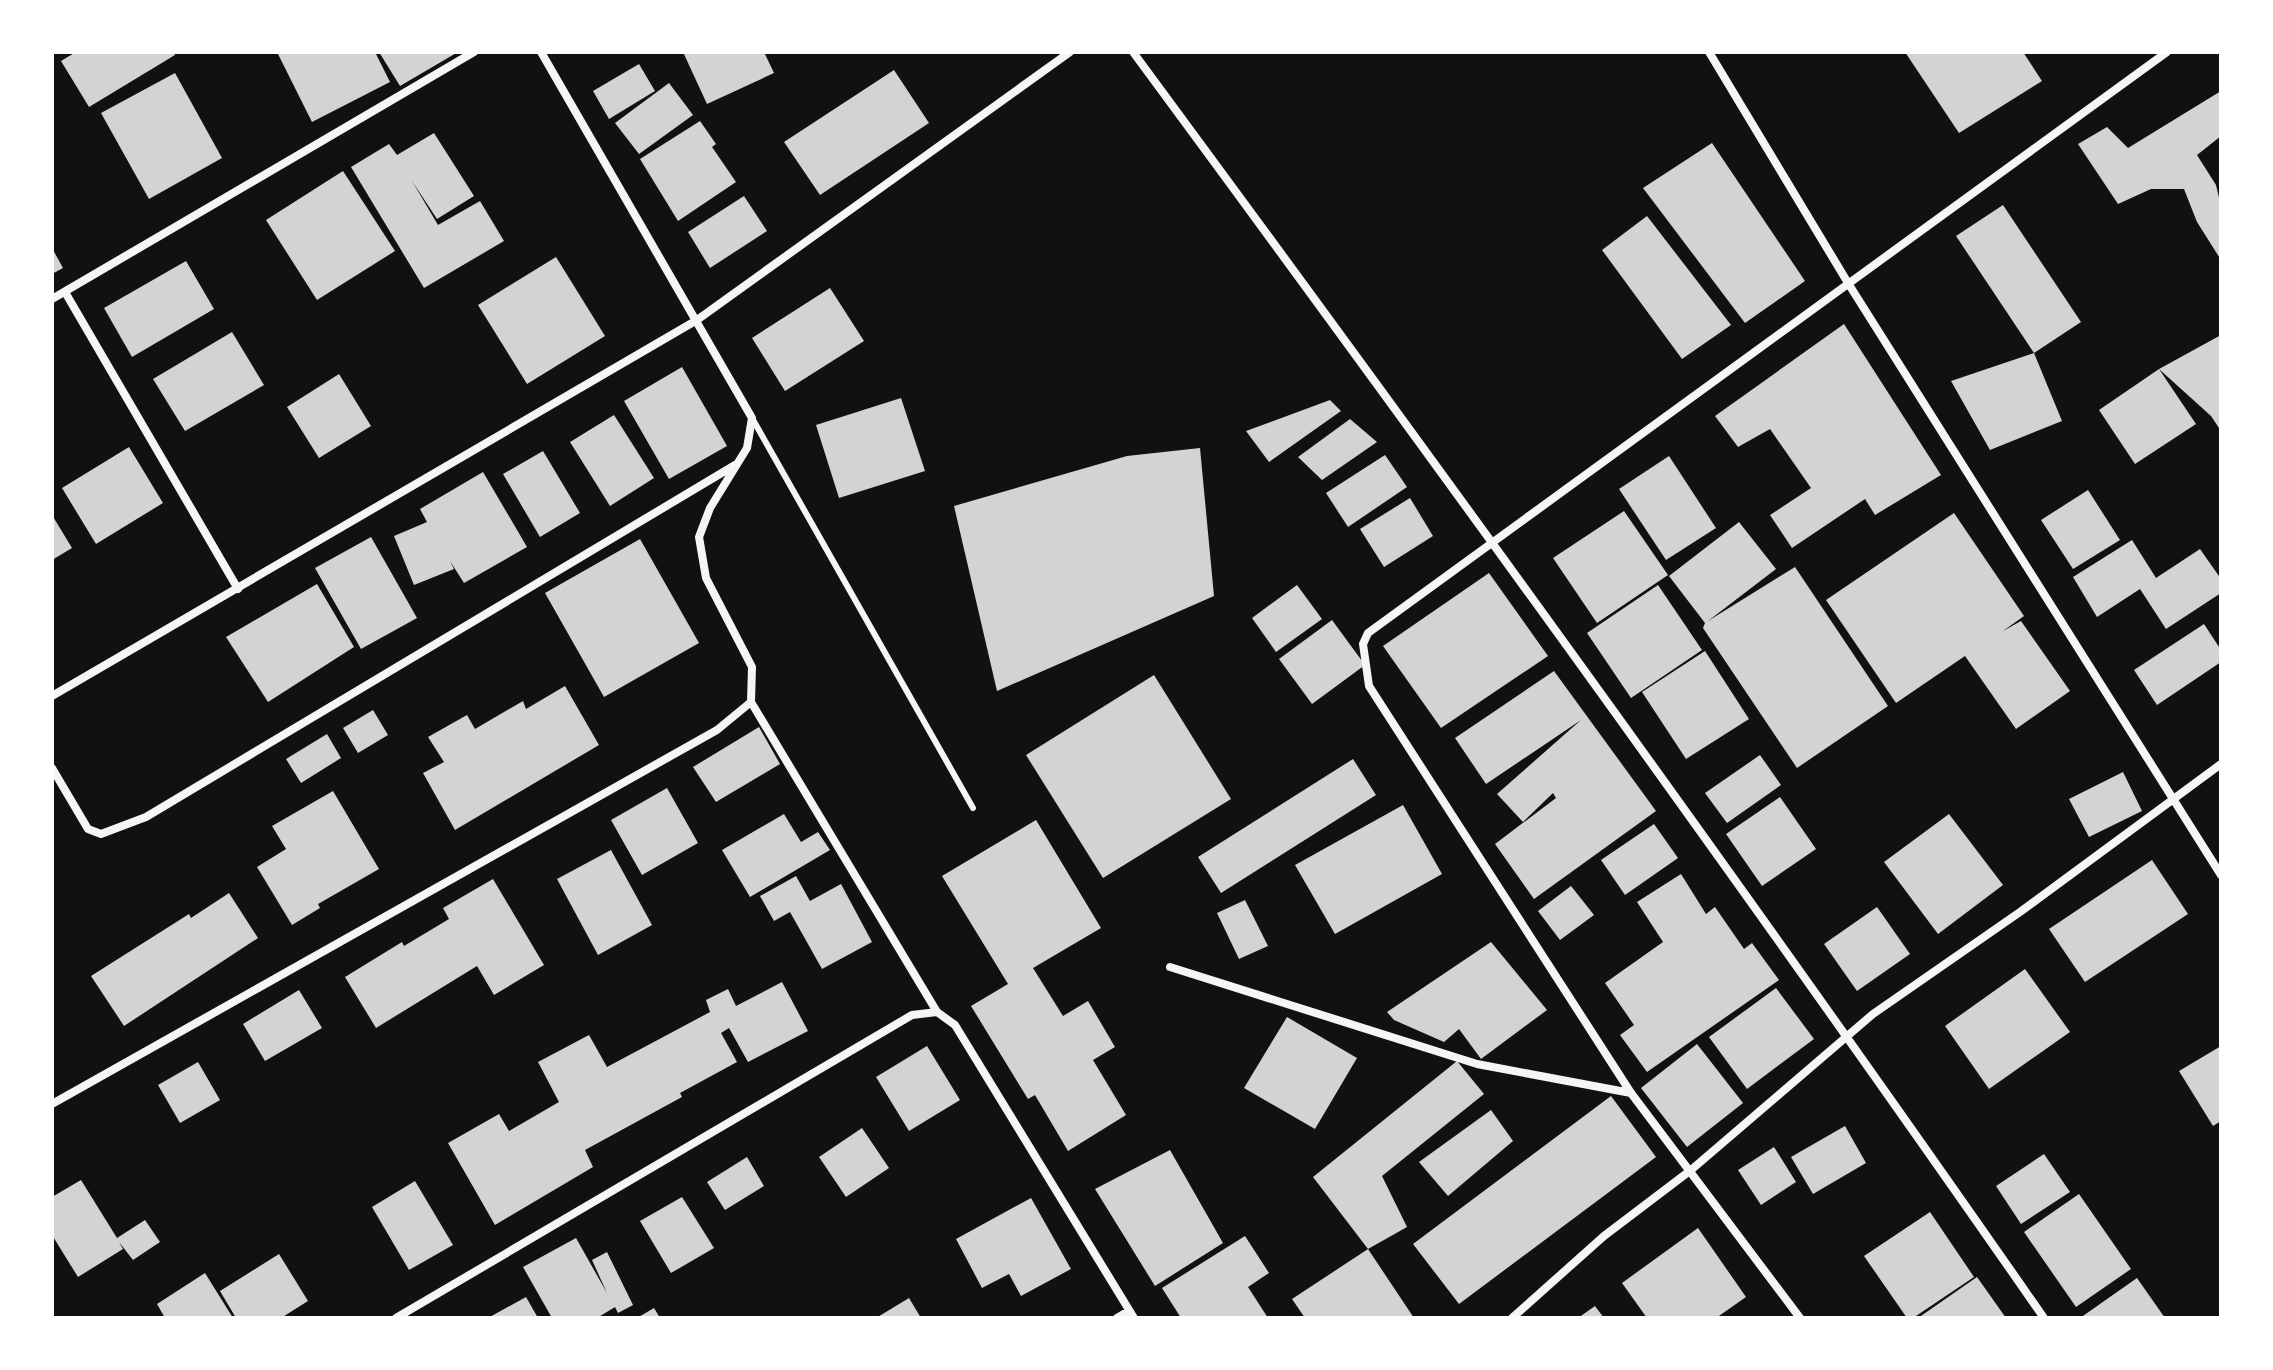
<svg xmlns="http://www.w3.org/2000/svg" width="2273" height="1370" font-family="Helvetica,sans-serif">
<style>
.building{fill:#d3d3d3}
.lines{fill:none;stroke-linecap:round;stroke-linejoin:round}
.service{stroke:#f5f5f5;stroke-width:6}
.minor{stroke:#f5f5f5;stroke-width:8}
</style>
<rect width="100%" height="100%" fill="#111"/>
<path class="building" d="M76,52H173L175,55L89,107L61,61Z
M277,52H375L390,82L312,122Z
M379,52H458L400,86Z
M683,52H764L774,73L707,104Z
M1905,52H2023L2042,81L1959,133Z
M639,64L655,91L609,119L593,91Z
M894,70L929,123L820,195L784,142Z
M175,73L222,158L149,199L101,113Z
M669,83L693,115L639,154L615,123Z
M2221,91V136L2197,155L2216,185L2221,206V260L2197,222L2184,189H2151L2118,204L2078,144L2107,127L2128,148Z
M700,121L716,144L712,147L736,182L678,221L640,159Z
M434,133L474,196L437,219L412,181L438,225L480,201L504,241L424,288L351,167L389,144L397,155Z
M1712,143L1805,281L1745,323L1643,188Z
M343,171L395,251L317,300L266,220Z
M744,196L767,231L710,268L688,232Z
M2003,205L2081,322L2034,353L1956,236Z
M1647,216L1731,325L1682,359L1602,250Z
M52,248L63,268L52,274Z
M556,257L605,336L527,384L478,305Z
M186,261L214,309L132,357L104,308Z
M830,288L864,341L785,391L752,338Z
M1844,324L1941,475L1875,515L1865,499L1792,548L1770,515L1811,488L1770,429L1738,447L1715,416Z
M232,332L264,385L185,431L153,379Z
M2221,335V431L2211,416L2159,369L2196,424L2135,464L2099,410L2159,369Z
M2034,353L2062,421L1990,450L1951,381Z
M682,367L727,446L669,479L624,401Z
M339,374L371,426L319,458L287,407Z
M901,398L925,471L839,498L816,425Z
M1330,400L1341,411L1269,462L1246,431Z
M614,415L654,478L610,506L570,442Z
M1350,419L1377,442L1322,480L1298,457Z
M129,447L163,503L96,544L62,488Z
M1200,448L1214,596L997,691L954,506L1127,456Z
M543,451L580,513L540,537L503,474Z
M1385,455L1407,487L1348,527L1326,493Z
M1669,456L1716,528L1666,560L1619,489Z
M483,472L527,547L464,583L450,561L454,569L414,585L394,536L427,522L420,509Z
M2088,490L2120,540L2073,569L2041,520Z
M1410,498L1433,536L1384,567L1360,529Z
M1624,511L1668,575L1597,623L1553,558Z
M1954,513L2024,616L2003,631L2021,621L2070,691L2016,729L1965,656L1896,703L1826,600Z
M52,515L72,548L52,560Z
M1739,522L1776,569L1708,621L1795,567L1888,706L1797,768L1703,628L1705,623L1669,576Z
M371,537L417,618L361,649L315,568Z
M640,539L699,643L604,697L545,593Z
M2132,540L2156,578L2200,549L2221,579V593L2166,629L2140,589L2097,617L2073,577Z
M1489,573L1548,656L1441,728L1383,646Z
M317,584L354,647L268,702L226,637Z
M1297,585L1322,619L1276,652L1252,618Z
M1658,585L1702,650L1631,698L1587,633Z
M1332,620L1365,665L1312,704L1279,659Z
M2204,624L2221,650V662L2157,705L2134,670Z
M1705,651L1749,719L1686,759L1642,692Z
M1554,671L1656,811L1534,899L1495,844L1556,798L1553,793L1523,822L1497,794L1581,720L1486,784L1455,738Z
M1154,675L1231,799L1103,878L1026,755Z
M565,686L599,745L455,830L423,773L444,762L428,737L467,715L475,729L523,701L526,709Z
M373,710L388,735L358,753L343,728Z
M759,727L780,764L716,802L693,767Z
M327,734L341,758L301,783L286,759Z
M1760,755L1781,785L1727,823L1705,793Z
M1353,759L1376,795L1221,893L1198,857Z
M2123,772L2142,811L2089,837L2069,799Z
M667,788L698,843L642,875L611,820Z
M333,791L379,869L318,904L320,908L292,925L257,867L286,849L272,826Z
M1780,797L1816,849L1762,886L1726,834Z
M1403,805L1442,874L1335,934L1295,865Z
M784,814L801,842L818,832L830,850L750,897L722,850Z
M1949,814L2003,885L1938,934L1884,862Z
M1036,820L1101,928L1033,968L1063,1016L1088,1001L1115,1047L1093,1060L1126,1115L1068,1151L1035,1095L1028,1099L971,1006L1008,984L942,876Z
M1654,824L1678,858L1625,895L1601,860Z
M611,850L652,925L598,955L557,879Z
M2152,860L2188,914L2085,982L2049,929Z
M1681,874L1706,914L1715,907L1744,949L1752,943L1779,980L1647,1072L1620,1035L1634,1025L1605,983L1663,942L1637,902Z
M796,876L810,901L841,884L872,942L822,969L790,912L774,921L760,896Z
M493,879L544,965L494,995L477,966L376,1028L345,977L402,942L404,946L449,919L443,908Z
M1571,886L1594,915L1560,940L1538,911Z
M229,893L258,938L124,1026L91,976L189,914L191,918Z
M1245,900L1268,946L1239,959L1217,913Z
M1877,907L1910,954L1857,991L1824,944Z
M1491,942L1547,1010L1481,1059L1459,1029L1444,1042L1394,1020L1387,1012Z
M2025,969L2070,1032L1989,1089L1945,1026Z
M782,982L808,1031L748,1062L729,1028L721,1033L737,1062L680,1093L682,1097L585,1150L593,1167L495,1225L448,1143L499,1114L509,1131L559,1102L538,1062L589,1035L607,1067L710,1012L706,1000L728,989L736,1006Z
M1776,988L1814,1039L1747,1089L1709,1037Z
M299,990L322,1028L265,1061L243,1024Z
M1287,1017L1357,1058L1315,1129L1244,1088Z
M1697,1044L1743,1103L1687,1147L1641,1088Z
M927,1046L960,1100L909,1131L876,1077Z
M2221,1046V1121L2213,1126L2179,1071Z
M1457,1061L1484,1094L1382,1176L1407,1227L1368,1249L1313,1177Z
M198,1062L220,1100L180,1123L158,1085Z
M1611,1096L1656,1157L1459,1304L1413,1244Z
M1491,1110L1513,1141L1448,1196L1419,1162Z
M1845,1126L1866,1163L1813,1194L1791,1157Z
M862,1128L889,1168L846,1197L819,1157Z
M1774,1147L1796,1182L1761,1205L1738,1170Z
M1170,1150L1223,1243L1155,1286L1095,1189Z
M2044,1154L2070,1192L2021,1224L1996,1186Z
M747,1157L764,1186L725,1210L707,1182Z
M81,1180L117,1238L145,1220L160,1242L133,1260L119,1242L123,1249L78,1277L52,1235V1197Z
M415,1181L453,1245L409,1270L372,1207Z
M2079,1194L2131,1269L2076,1307L2024,1232Z
M682,1197L714,1248L671,1273L640,1221Z
M1031,1198L1071,1269L1021,1296L1009,1274L982,1288L956,1239Z
M1930,1212L1974,1277L1913,1318H1907L1864,1256Z
M1698,1228L1746,1297L1716,1318H1647L1622,1283Z
M1245,1236L1269,1273L1248,1287L1268,1318H1181L1162,1288Z
M576,1238L607,1293L592,1260L607,1252L633,1305L618,1313L615,1307L597,1318H552L523,1267Z
M1368,1249L1414,1318H1305L1292,1299Z
M279,1254L308,1301L281,1318H236L220,1291Z
M205,1273L233,1318H165L157,1304Z
M1977,1277L2006,1318H1918Z
M2137,1278L2165,1318H2080Z
M526,1297L538,1318H488Z
M909,1298L921,1318H876Z
M1595,1306L1604,1318H1578Z
M654,1308L660,1318H637Z"/>
<g class="lines">
<path class="service" d="M752,418L973,808"/>
<path class="minor" d="M1133,52C1442,471 1747,891 2044,1318
M1709,52L1848,283L2221,875
M65,292L238,589
M52,299L474,52
M52,696L697,320L1070,52
M751,702L937,1012
M52,768L88,829L101,834L146,817L735,465
M1170,967L1477,1064L1631,1093
M52,1104L717,730L751,702L752,667L706,578L699,537L710,508L747,448L752,418L541,52
M396,1318L912,1015L937,1012L955,1025L1134,1318
M1117,1318L1129,1311
M1512,1318L1604,1236L1691,1170L1873,1014L2020,912L2221,764
M1800,1318L1631,1093L1369,686L1363,644L1368,633L2167,52"/>
</g>
<rect width="2273" height="1370" fill="none" stroke="#ffffff" stroke-width="108"/>
</svg>
